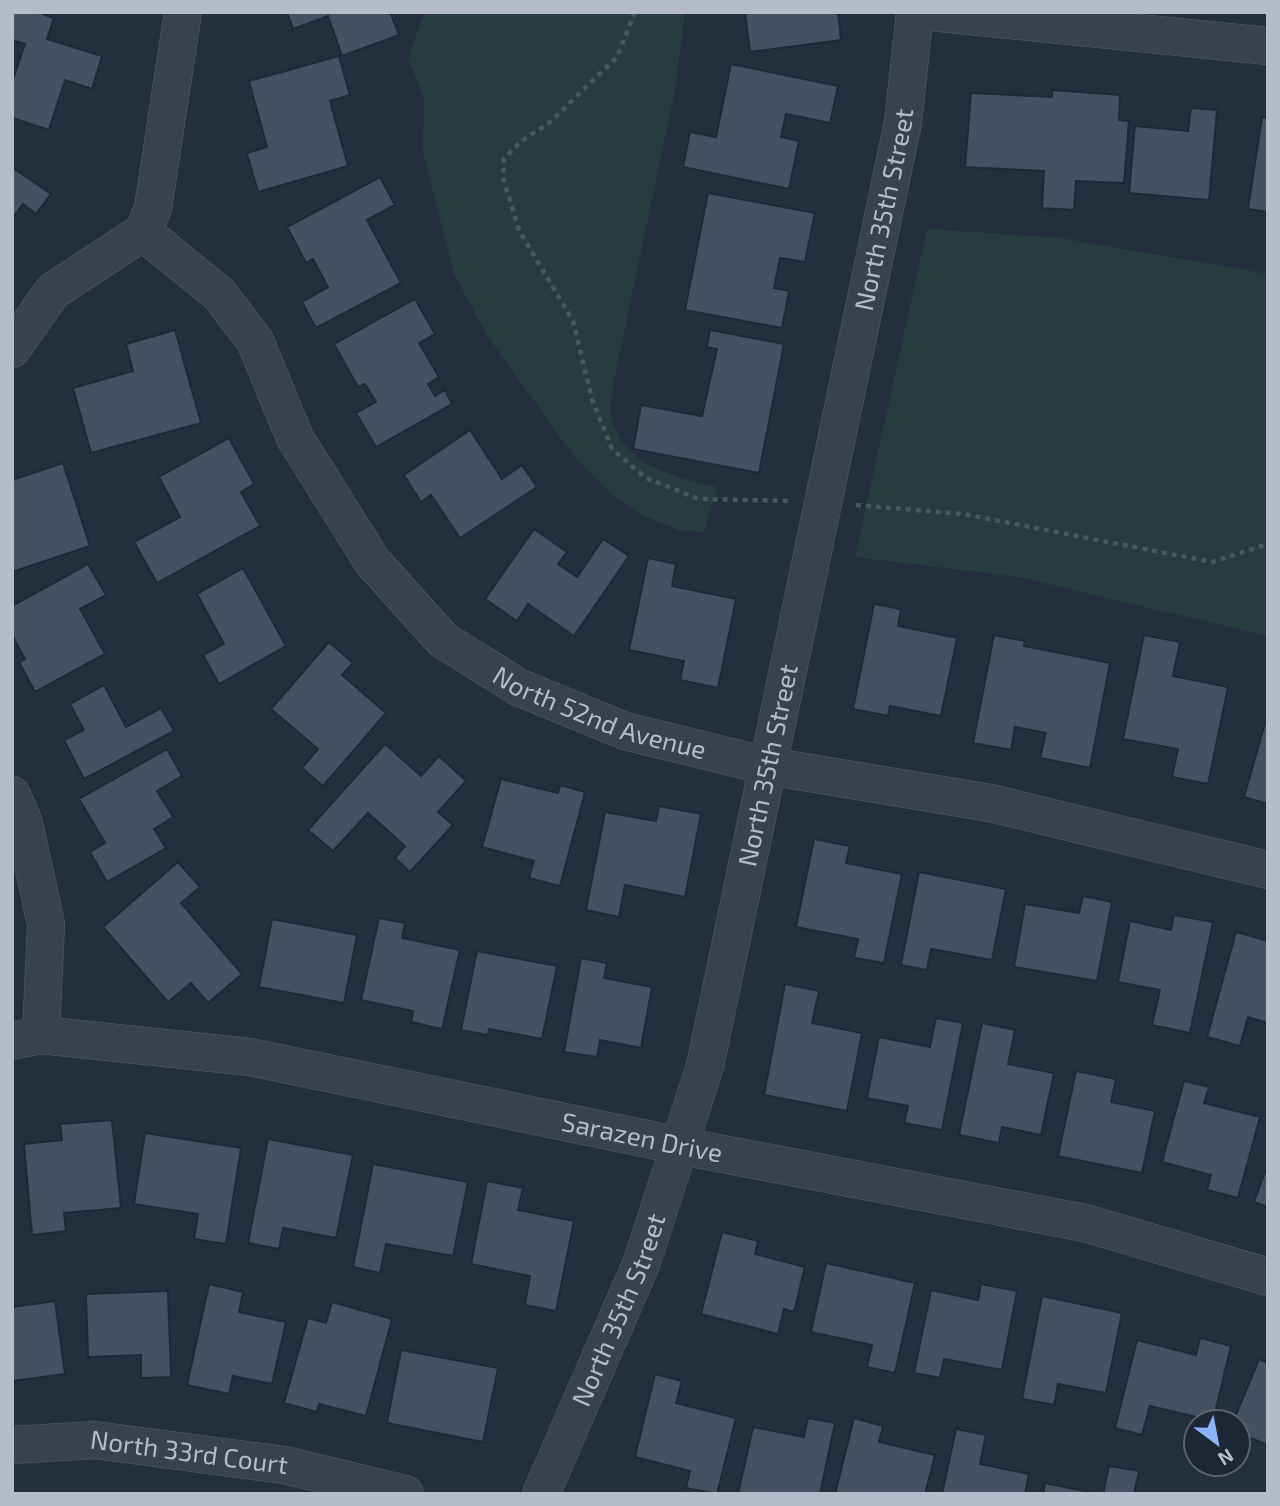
<svg xmlns="http://www.w3.org/2000/svg" width="1280" height="1506" font-family="'Exo 2',sans-serif">
<style>
.green{fill:#263c3f}
.building{fill:#455162;stroke:#1f2835;stroke-width:2}
.lines{fill:none;stroke-linecap:round;stroke-linejoin:round}
.minor-casing{stroke:#565f6c;stroke-width:38}
.path{stroke:#44595c;stroke-width:4.5;stroke-dasharray:5 5;stroke-linecap:butt}
.minor{stroke:#38414e;stroke-width:37}
.labels{text-anchor:middle;stroke-width:5;stroke-linejoin:round;paint-order:stroke}
.street-label{font-size:26px;fill:#b4bcc9;stroke:#1d2633}
</style>
<rect width="100%" height="100%" fill="#242f3e"/>
<path class="green" d="M425,12H685L675,90L613,385C612,396 609,408 612,418C622,465 678,479 717,487L704,532L678,530L640,514L608,491L573,455L488,337L454,274L423,151L424,98L408,58Z
M927,229L1061,238L1268,274V636L1019,577L855,557Z"/>
<path class="building" d="M12,12H37L54,18L47,39L102,56L92,89L65,80L49,130L12,118V82L25,44L12,40Z
M287,12H390L399,35L342,56L328,16L293,29Z
M838,12L841,40L750,52L745,13Z
M339,56L350,95L330,101L348,166L258,192L247,153L267,147L249,81Z
M731,64L838,86L830,123L786,114L781,137L799,141L789,189L683,167L690,132L716,137Z
M1052,90L1120,95L1119,120L1129,121L1124,183L1076,181L1074,210L1042,208L1044,171L965,167L971,93L1052,97Z
M1191,108L1217,110L1209,200L1129,193L1135,126L1188,131Z
M1262,117L1268,118V212L1248,209Z
M12,167L51,194L36,214L23,204L12,219Z
M380,177L395,205L367,220L401,283L316,328L302,302L328,287L313,259L306,263L287,227Z
M708,193L815,213L805,262L780,258L774,288L789,291L782,328L685,310Z
M415,299L435,334L419,343L439,377L428,384L435,396L445,390L452,404L376,447L356,413L376,402L365,384L358,387L334,344Z
M175,330L201,423L91,453L73,388L133,371L126,344Z
M710,330L784,344L759,473L633,449L641,405L702,416L717,349L707,347Z
M470,430L502,479L522,465L537,487L460,538L431,495L421,502L404,475Z
M229,438L254,484L241,492L260,526L157,583L134,542L180,517L159,477Z
M63,463L90,546L12,572V480Z
M534,529L567,552L558,564L577,577L603,539L629,556L574,636L528,604L517,621L485,599Z
M648,558L676,564L672,586L736,599L718,688L680,680L684,661L629,650Z
M88,564L106,595L80,609L105,654L35,692L19,662L25,659L12,635V606Z
M243,568L286,646L219,684L203,655L224,644L197,594Z
M874,604L901,609L898,626L957,638L941,716L890,706L888,716L853,709Z
M994,635L1025,641L1024,646L1110,663L1090,768L1040,758L1046,733L1015,727L1011,750L973,743Z
M1144,635L1180,642L1173,676L1228,687L1208,784L1172,777L1178,749L1123,739Z
M329,642L353,663L342,675L386,713L323,786L302,768L318,749L271,709Z
M104,685L126,727L161,708L174,731L84,779L64,740L84,730L70,704Z
M1268,713V804L1244,797Z
M385,744L421,776L439,756L466,781L438,812L453,825L410,872L395,858L405,846L368,813L333,851L308,830Z
M167,749L182,776L157,791L173,817L154,829L166,848L107,882L90,852L105,843L79,799Z
M501,779L558,793L560,785L585,792L560,886L529,878L534,861L482,847Z
M659,806L701,814L685,897L625,885L619,917L586,910L605,812L656,821Z
M814,839L850,846L846,863L902,874L884,963L854,958L858,939L796,927Z
M178,862L200,887L181,903L242,974L208,1003L191,983L168,1002L103,927Z
M919,872L1006,889L992,960L931,949L927,970L901,965Z
M1083,896L1112,902L1097,981L1014,967L1025,904L1079,913Z
M1174,915L1213,922L1190,1033L1152,1025L1160,990L1118,982L1130,921L1171,930Z
M379,918L405,923L402,938L460,950L442,1029L411,1022L413,1011L361,1000Z
M272,919L357,935L344,1003L259,987Z
M1236,932L1268,941V1023L1248,1017L1240,1046L1207,1037Z
M477,951L557,966L542,1039L489,1029L488,1035L461,1030Z
M581,958L607,963L604,978L652,987L641,1048L600,1040L597,1057L564,1052Z
M785,984L819,991L812,1023L862,1033L847,1111L764,1095Z
M936,1018L963,1023L942,1130L904,1123L908,1106L867,1098L879,1037L930,1047Z
M982,1023L1015,1030L1008,1064L1054,1073L1041,1135L1002,1127L999,1143L959,1135Z
M1076,1071L1116,1079L1111,1102L1155,1111L1142,1173L1058,1156Z
M1184,1081L1209,1087L1204,1103L1260,1117L1238,1198L1207,1190L1211,1175L1162,1162Z
M112,1120L121,1208L64,1213L66,1231L32,1235L24,1144L62,1140L60,1124Z
M145,1133L241,1148L226,1244L194,1239L198,1214L134,1204Z
M268,1139L353,1155L336,1238L283,1228L279,1249L248,1243Z
M373,1164L468,1182L453,1256L386,1244L380,1273L353,1267Z
M1268,1164V1207L1254,1202Z
M487,1181L523,1188L518,1210L574,1221L556,1311L525,1305L530,1276L471,1264Z
M722,1232L758,1241L755,1254L805,1267L794,1312L784,1309L778,1334L701,1314Z
M826,1263L915,1283L895,1373L867,1367L872,1345L811,1332Z
M209,1284L243,1292L239,1312L286,1322L272,1384L233,1376L229,1394L187,1385Z
M981,1284L1017,1291L1002,1370L944,1359L940,1378L914,1373L931,1290L978,1300Z
M168,1291L171,1377L141,1378V1355L88,1357L86,1294Z
M1042,1296L1122,1313L1106,1393L1058,1384L1054,1405L1022,1399Z
M55,1301L65,1374L12,1381V1307Z
M332,1302L392,1319L366,1416L319,1404L317,1412L284,1403L308,1318L326,1323Z
M1200,1338L1231,1346L1213,1421L1150,1406L1142,1435L1115,1428L1137,1340L1196,1355Z
M401,1350L498,1368L483,1442L387,1423Z
M1259,1359L1268,1363V1445L1238,1433V1422H1233Z
M655,1374L682,1381L676,1403L736,1418L717,1494L686,1488L690,1471L635,1457Z
M808,1418L835,1423L820,1494H738L753,1427L804,1437Z
M854,1418L883,1426L879,1442L935,1455L925,1494H835Z
M956,1429L986,1435L980,1464L1029,1474L1025,1494H942Z
M1109,1466L1139,1471L1134,1494H1103Z
M1045,1483L1099,1494H1043Z"/>
<g class="lines">
<g class="minor-casing">
<g id="minor">
<path d="M930,12L1268,46"/>
<path id="s1" d="M143,232L219,294L255,341L295,438L372,561L443,640L518,687L625,731L768,766L990,803L1268,870"/>
<path d="M143,232L153,208L183,12"/>
<path d="M12,349L53,291L143,232"/>
<path d="M12,795L24,823L46,924L41,1035"/>
<path id="s2" d="M12,1041L41,1035L250,1057L681,1146L1085,1223L1268,1277"/>
<path id="s3" d="M12,1445L95,1440L284,1465L405,1494"/>
<path id="s4" d="M541,1494L642,1262L705,1066L903,122L915,12"/>
</g>
</g>
<path class="path" d="M635,12L617,57L549,123L520,142L504,159L503,178L519,230L573,321L592,399L612,449L646,478L699,499L792,501
M856,505L963,514L1212,562L1268,544"/>
<use href="#minor" class="minor"/>
</g>
<g class="labels">
<g class="street-label">
<text dy="9" stroke="none"><textPath href="#s4" startOffset="1334">North 35th Street</textPath></text>
<text dy="9" stroke="none"><textPath href="#s1" startOffset="688">North 52nd Avenue</textPath></text>
<text dy="9" stroke="none"><textPath href="#s4" startOffset="766">North 35th Street</textPath></text>
<text dy="9" stroke="none"><textPath href="#s2" startOffset="640">Sarazen Drive</textPath></text>
<text dy="9" stroke="none"><textPath href="#s4" startOffset="200">North 35th Street</textPath></text>
<text dy="9" stroke="none"><textPath href="#s3" startOffset="178">North 33rd Court</textPath></text>
</g>
</g>
<rect width="1280" height="1506" fill="none" stroke="#b4bcc9" stroke-width="28"/>
<g transform="translate(1217 1443) rotate(148)"><circle r="33" fill="#1d2633" stroke="#59626f" stroke-width="2"/>
<path d="M0-5L12 26L0 18L-12 26Z" fill="#8ab4f8"/>
<text y="-10" font-size="19" font-weight="bold" text-anchor="middle" fill="#b4bcc9">N</text>
</g>
</svg>
